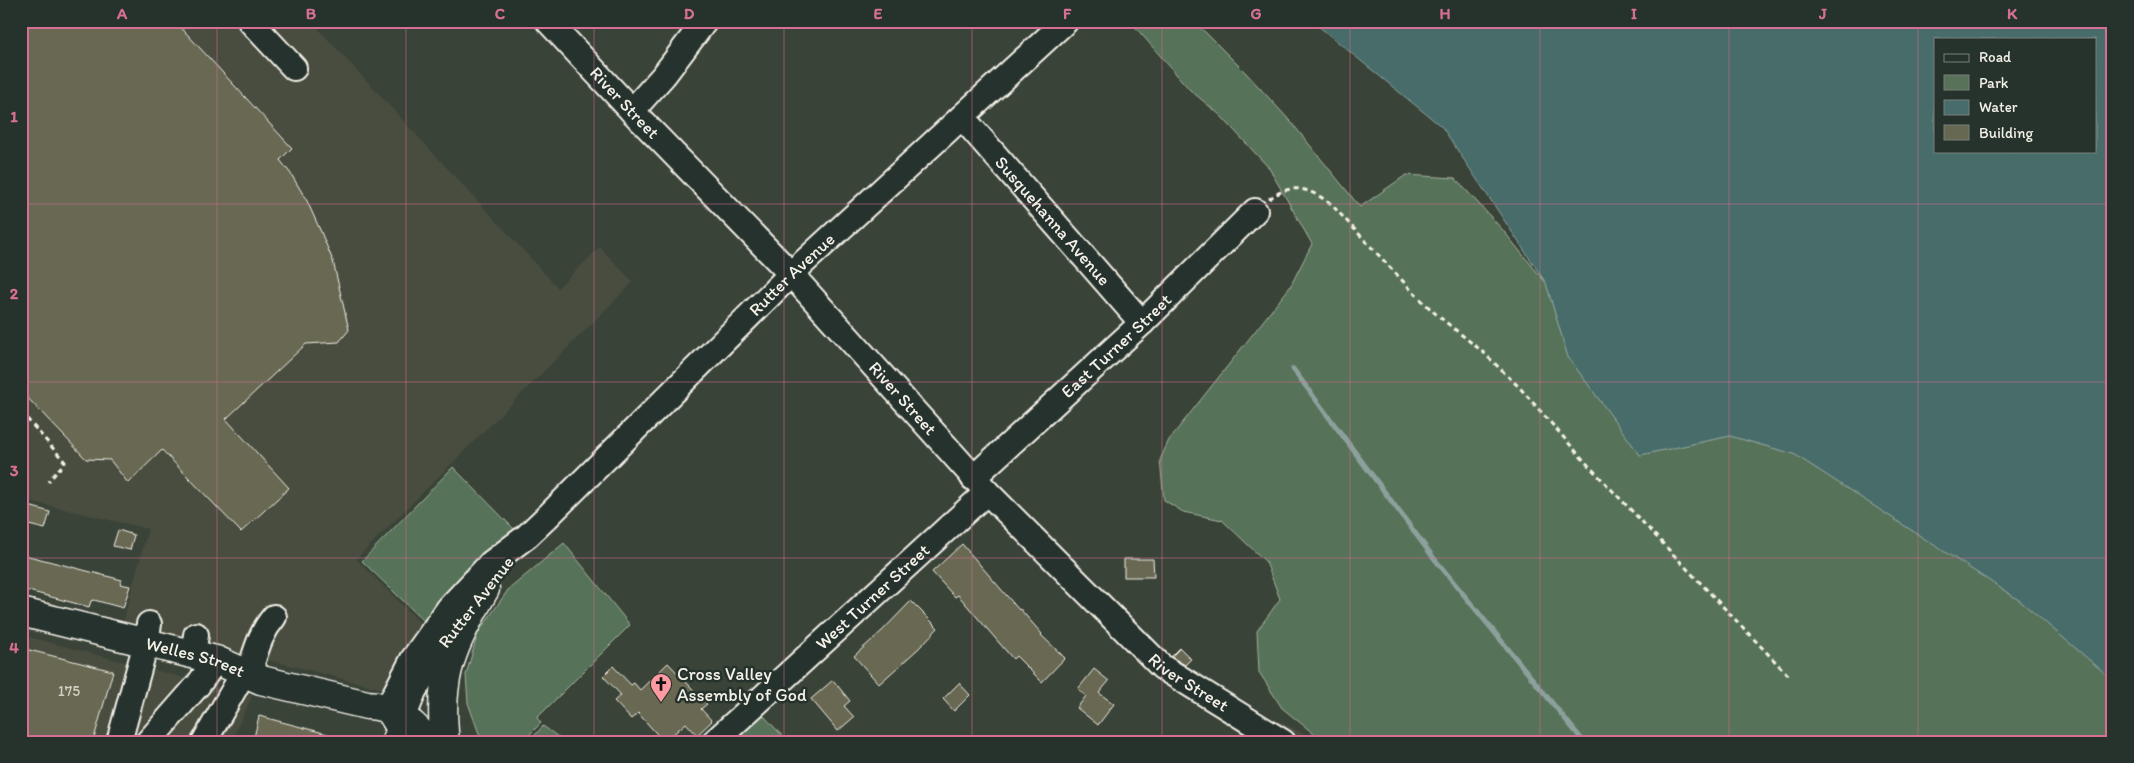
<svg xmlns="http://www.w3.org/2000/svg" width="2134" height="763" font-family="Itim,sans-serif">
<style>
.built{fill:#484e40}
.green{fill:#577258;stroke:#a6b2a0}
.water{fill:#476c6b;stroke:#8ca19d;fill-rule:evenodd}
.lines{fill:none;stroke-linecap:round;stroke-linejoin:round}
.stream{stroke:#8ca19d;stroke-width:5}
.building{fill:#676852;stroke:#f4f1e8}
.minor-casing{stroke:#f4f1e8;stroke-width:28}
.major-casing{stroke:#f4f1e8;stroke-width:31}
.path{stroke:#f4f1e8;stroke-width:3;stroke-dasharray:5 4;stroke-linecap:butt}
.minor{stroke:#26332d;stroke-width:24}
.major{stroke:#26332d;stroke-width:28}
.grid{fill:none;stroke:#d66f93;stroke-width:1;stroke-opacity:0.55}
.labels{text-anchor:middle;stroke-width:5;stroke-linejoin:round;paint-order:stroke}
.number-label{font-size:15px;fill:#d1cfc2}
.street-label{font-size:18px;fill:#f4f1e8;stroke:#26332d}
.poi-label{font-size:18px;fill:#f4f1e8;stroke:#26332d;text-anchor:start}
.neatline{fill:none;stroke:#d66f93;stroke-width:2}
.grid-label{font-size:16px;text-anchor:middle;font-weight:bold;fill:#d66f93}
</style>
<rect width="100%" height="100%" fill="#3a4338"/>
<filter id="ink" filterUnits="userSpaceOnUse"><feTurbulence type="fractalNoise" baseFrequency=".02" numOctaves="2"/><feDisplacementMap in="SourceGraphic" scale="10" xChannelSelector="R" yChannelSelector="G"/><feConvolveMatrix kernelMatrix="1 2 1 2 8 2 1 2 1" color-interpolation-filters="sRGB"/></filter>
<g filter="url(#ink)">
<path class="built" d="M21,21H311L558,288L600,247L633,282L356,559L420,623L383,689L123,623L148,529L21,499Z
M21,635L230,690L252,696L231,742H21Z
M1276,720L1306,735L1311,742H1245Z"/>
<path class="green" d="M1130,21H1194L1246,73L1291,122L1360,207L1406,175L1455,178L1501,228L1546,283L1568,357L1640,455L1730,436L1794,454L2019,600L2113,680V742H1324L1282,708L1259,672L1257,631L1280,599L1266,562L1222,520L1183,512L1164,500L1160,460L1169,440L1290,287L1312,244L1269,168L1220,115L1190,90Z
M453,467L516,531L425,622L362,561Z
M564,543L630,625L537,718L541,723L522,742H482L468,703L466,675L478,633L508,590Z
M763,715L788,742H733Z
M543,726L565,742H529Z"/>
<path class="water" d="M1312,21H2113V680L2019,600L1794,454L1730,436L1640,455L1568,357L1546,283L1442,127ZM1935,39H2095V151H1935Z"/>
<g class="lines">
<path class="stream" d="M1293,369L1433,557L1584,742"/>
</g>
<path class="building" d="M21,21H175L292,148L280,160L291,174L307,201L321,232L333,261L349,330L339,342L306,344L226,419L289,488L241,532L162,450L128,483L110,460L86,459L21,391Z
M29,506L50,512L45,529L25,524Z
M118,530L134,535L130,550L113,546Z
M962,544L1019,610L1020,609L1042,634L1041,635L1065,658L1042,682L1016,656L1013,659L958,595L955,597L932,572Z
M21,554L122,580L120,584L130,586L123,608L94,600L91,601L89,607L21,589Z
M1124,559H1153L1154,577H1124Z
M911,601L938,628L918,649L879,684L854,656L882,631Z
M21,648L113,671L93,742H76L64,739V742H21Z
M1180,648L1191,659L1185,665L1171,657Z
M668,663L707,704L701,709L712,721L697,735L686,723L664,742L638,713L631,719L614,701L621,695L603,676L613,666L631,685L634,683L640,690Z
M1094,669L1109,681L1099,693L1114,704L1098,725L1077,708L1086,696L1078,689Z
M833,680L850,701L844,706L854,717L838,731L811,699Z
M959,683L970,695L954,711L943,699Z
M259,716L339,737L338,742H253Z"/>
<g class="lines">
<g class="minor-casing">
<g id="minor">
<path d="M250,21L294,68"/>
<path id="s1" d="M548,21L632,111L791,274L987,492L1162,667L1283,742"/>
<path d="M632,111L664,75L705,21"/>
<path id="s2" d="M962,117L1142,323"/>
<path id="s3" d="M973,478L1142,323L1255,211"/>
<path d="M193,654L196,635"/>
<path d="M261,680L251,666C257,648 261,632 274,617"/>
<path id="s4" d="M396,724L387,709L413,659L449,608L491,563L527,536L548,516L791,274L1066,21"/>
<path d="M119,742L146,643L149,624"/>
<path d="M148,742L198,685L216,660"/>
<path d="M204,742L244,672"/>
<path d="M394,742L414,691L451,631"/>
<path id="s5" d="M714,742L987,492"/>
</g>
</g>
<g class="major-casing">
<g id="major">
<path id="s6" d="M21,612L216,660L261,680L367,705C392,705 414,724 429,742"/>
<path d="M445,742C437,675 453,646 485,589"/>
</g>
</g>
<path class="path" d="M1269,199C1292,182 1308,188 1330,203L1414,293L1437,315L1483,352L1520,388L1589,466L1790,677
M21,412L65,462L48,482"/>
<use href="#minor" class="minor"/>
<use href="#major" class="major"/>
</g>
</g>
<path class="grid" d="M217,21V742M406,21V742M594,21V742M784,21V742M972,21V742M1162,21V742M1350,21V742M1540,21V742M1729,21V742M1918,21V742M21,204H2113M21,382H2113M21,558H2113"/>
<defs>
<g id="church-pin" transform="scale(1.125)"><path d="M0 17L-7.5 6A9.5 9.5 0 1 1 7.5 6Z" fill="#ff9aa2" stroke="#26332d"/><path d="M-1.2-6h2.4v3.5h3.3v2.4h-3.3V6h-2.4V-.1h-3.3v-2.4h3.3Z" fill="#111"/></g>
</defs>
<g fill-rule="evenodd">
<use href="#church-pin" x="661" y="684"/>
</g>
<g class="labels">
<g class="number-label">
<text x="69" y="696">175</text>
</g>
<g class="street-label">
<text dy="6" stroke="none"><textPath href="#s1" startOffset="112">River Street</textPath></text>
<text dy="6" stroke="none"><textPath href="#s2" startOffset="138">Susquehanna Avenue</textPath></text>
<text dy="6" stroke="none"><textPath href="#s4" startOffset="615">Rutter Avenue</textPath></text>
<text dy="6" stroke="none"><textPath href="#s3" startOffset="195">East Turner Street</textPath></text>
<text dy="6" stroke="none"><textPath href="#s1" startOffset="518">River Street</textPath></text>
<text dy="6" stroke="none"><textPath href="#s5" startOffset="215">West Turner Street</textPath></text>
<text transform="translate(476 602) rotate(-52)" y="6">Rutter Avenue</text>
<text dy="6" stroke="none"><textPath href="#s6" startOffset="180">Welles Street</textPath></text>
<text dy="6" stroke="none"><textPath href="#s1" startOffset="922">River Street</textPath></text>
</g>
<g class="poi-label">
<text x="677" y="680">Cross Valley<tspan x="677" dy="21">Assembly of God</tspan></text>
</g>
</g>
<rect width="2134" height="763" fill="none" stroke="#26332d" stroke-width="55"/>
<rect x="1934" y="38" width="162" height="115" fill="#26332d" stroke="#787f78"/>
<rect x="1944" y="54" width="25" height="8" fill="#26332d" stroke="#787f78"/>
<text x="1979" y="62" font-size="15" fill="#f4f1e8">Road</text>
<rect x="1944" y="75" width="25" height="15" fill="#577258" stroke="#787f78"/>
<text x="1979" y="88" font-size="15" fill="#f4f1e8">Park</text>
<rect x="1944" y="100" width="25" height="15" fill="#476c6b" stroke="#787f78"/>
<text x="1979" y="112" font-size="15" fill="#f4f1e8">Water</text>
<rect x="1944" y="125" width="25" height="15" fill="#676852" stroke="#787f78"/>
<text x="1979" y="138" font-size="15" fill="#f4f1e8">Building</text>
<rect x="28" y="28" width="2078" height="708" class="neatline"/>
<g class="grid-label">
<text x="122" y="19">A</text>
<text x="311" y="19">B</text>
<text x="500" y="19">C</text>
<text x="689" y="19">D</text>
<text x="878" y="19">E</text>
<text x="1067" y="19">F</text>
<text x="1256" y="19">G</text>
<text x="1445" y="19">H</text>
<text x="1634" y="19">I</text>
<text x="1823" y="19">J</text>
<text x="2012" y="19">K</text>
<text x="14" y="122">1</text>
<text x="14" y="299">2</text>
<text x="14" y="476">3</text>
<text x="14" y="653">4</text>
</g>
</svg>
